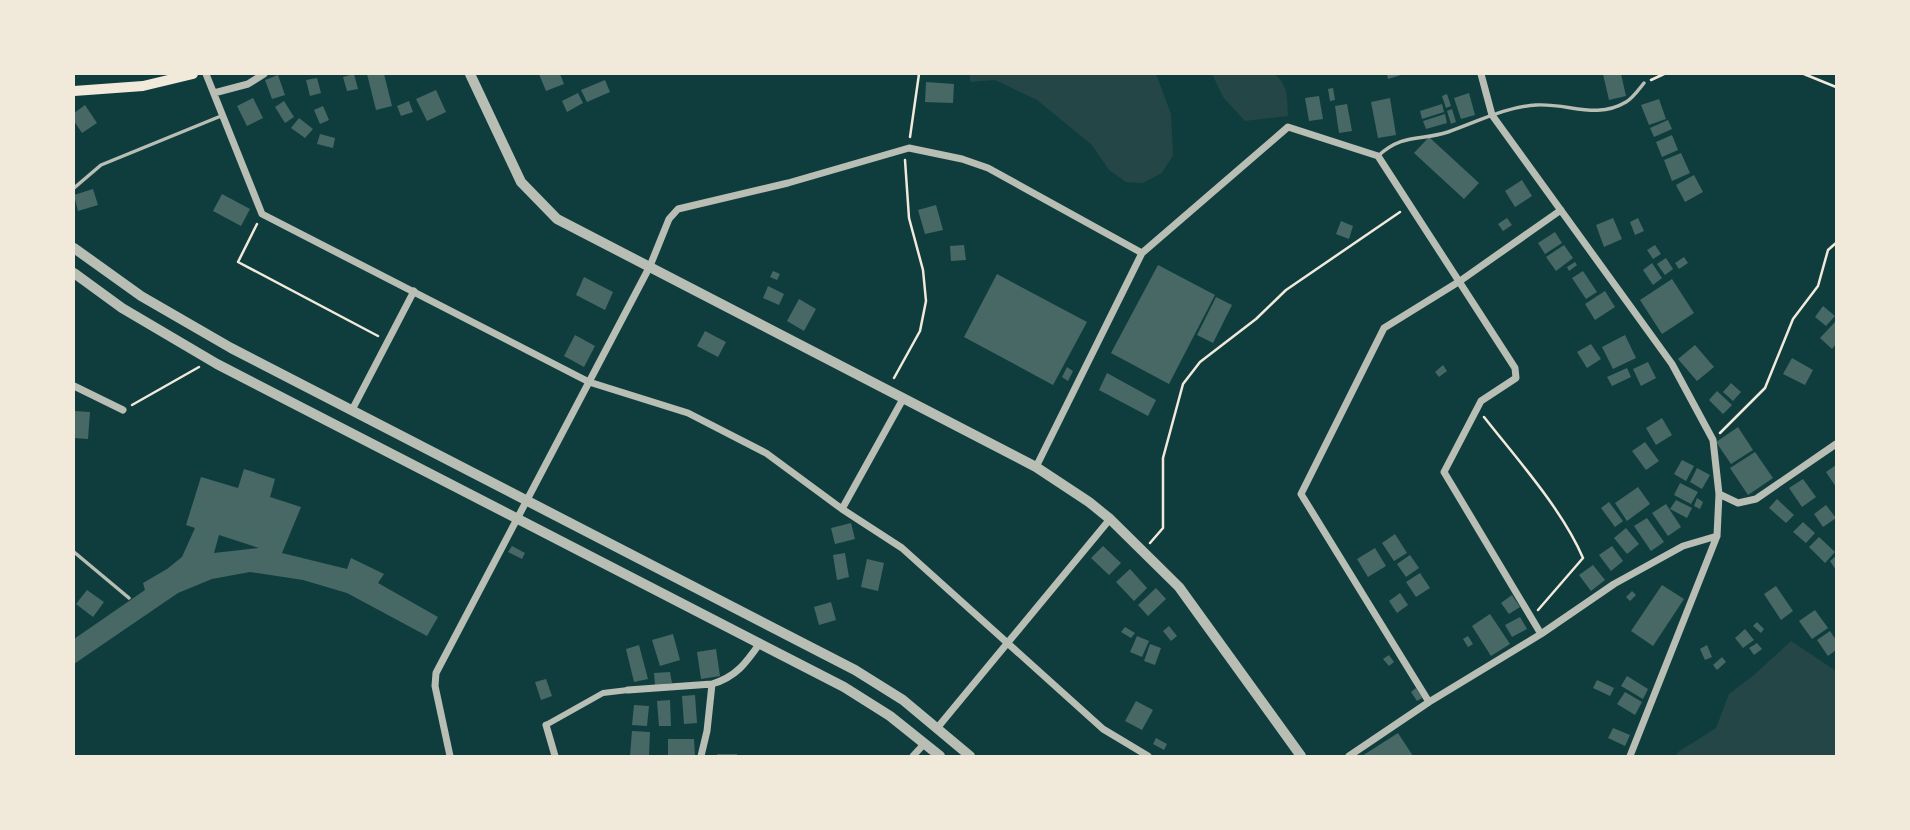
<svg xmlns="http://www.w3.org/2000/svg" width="1910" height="830" font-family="Inter,sans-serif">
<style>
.green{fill:#244646}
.building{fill:#486865;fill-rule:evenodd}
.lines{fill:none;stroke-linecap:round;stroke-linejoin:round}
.path{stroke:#f1e9da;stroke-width:2.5}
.service{stroke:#b8beb3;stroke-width:3.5}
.pedestrian{stroke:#b8beb3;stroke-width:6}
.minor{stroke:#b8beb3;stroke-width:7}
.tertiary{stroke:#b8beb3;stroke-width:10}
.secondary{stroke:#f1e9da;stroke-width:10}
</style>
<rect width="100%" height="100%" fill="#0f3d3e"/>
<path class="green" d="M970,74H1156L1171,114L1173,155L1162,173L1143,183L1126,182L1109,170L1092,145L1037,100L995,80L970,82Z
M1212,74H1274C1289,85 1287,99 1288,116L1245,121L1223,97Z
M1791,641L1836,671V756L1716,755L1676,756L1678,752L1716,728L1729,694L1754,675Z"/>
<path class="building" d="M354,74L358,89L347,91L343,77Z
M367,74H384L392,106L376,110Z
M539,74H560L564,84L546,91Z
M1387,74H1404L1388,79Z
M1603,74H1621L1626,96L1609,100Z
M278,75L285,95L272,99L265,80Z
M317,78L321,93L310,96L306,80Z
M605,80L610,92L587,102L581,90Z
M926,82L954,84L953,103L925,102Z
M1333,88L1335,100L1330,101L1328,89Z
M436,90L446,112L427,121L416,99Z
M578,93L583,103L567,112L562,101Z
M1469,93L1475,115L1461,119L1454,98Z
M1447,94L1451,106L1446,108L1442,96Z
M1319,96L1323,119L1309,121L1305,98Z
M253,98L263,118L247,126L237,106Z
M1390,98L1396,135L1378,138L1371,102Z
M1659,99L1666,119L1649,125L1641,105Z
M284,101L294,117L285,123L275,107Z
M409,101L413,112L401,116L397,106Z
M1347,104L1352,131L1339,133L1335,106Z
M1442,104L1444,112L1422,119L1420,111Z
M85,105L97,123L82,133L74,121V113Z
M323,106L329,120L320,124L314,110Z
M1452,109L1456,122L1451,124L1447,111Z
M1445,114L1447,123L1426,129L1423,121Z
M299,118L313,129L305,138L291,128Z
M1668,120L1672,129L1654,137L1650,128Z
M320,134L335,138L333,148L317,144Z
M1672,135L1678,150L1662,157L1656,142Z
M1429,137L1479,183L1464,199L1414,153Z
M1681,153L1690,173L1672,181L1664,160Z
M1694,175L1703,192L1685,202L1676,185Z
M1522,180L1532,196L1515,207L1505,191Z
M93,189L98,205L78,211L74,195Z
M222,194L250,209L241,226L213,211Z
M936,205L943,230L925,234L918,210Z
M1507,218L1512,225L1503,231L1498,224Z
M1613,218L1622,239L1604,247L1596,225Z
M1638,218L1644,231L1635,235L1630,222Z
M1341,221L1353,226L1349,239L1336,234Z
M1555,232L1562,243L1545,254L1538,243Z
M964,245L966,260L951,261L950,246Z
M1564,245L1573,258L1556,271L1546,257Z
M1655,245L1661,254L1653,259L1647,250Z
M1684,257L1688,263L1679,269L1675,263Z
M1666,258L1673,269L1665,275L1657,264Z
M1575,262L1577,265L1569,271L1567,267Z
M1652,263L1662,278L1653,285L1643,270Z
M1158,265L1215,295L1169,384L1111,353Z
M773,271L780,274L777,280L770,277Z
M1583,271L1597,292L1586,299L1572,278Z
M997,274L1087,322L1053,385L964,337Z
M584,277L613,292L605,310L576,295Z
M1672,279L1694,313L1662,334L1640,300Z
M768,286L784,294L779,305L763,298Z
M1605,291L1615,307L1595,320L1585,304Z
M1216,297L1232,305L1213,343L1197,335Z
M799,299L816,309L804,331L787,321Z
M1823,306L1835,316L1826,326L1815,317Z
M1835,322L1836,344L1832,349L1820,338Z
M705,331L726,342L718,357L697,346Z
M575,335L595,346L584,367L564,356Z
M1625,335L1636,358L1613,369L1602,347Z
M1591,344L1601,359L1587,368L1577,352Z
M1695,345L1714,367L1697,381L1678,359Z
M1792,358L1813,370L1805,385L1783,374Z
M1648,362L1656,378L1641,386L1633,369Z
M1443,365L1447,371L1439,377L1435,372Z
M1067,367L1073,371L1068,381L1062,377Z
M1627,368L1631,377L1612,386L1607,377Z
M1107,373L1156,400L1148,416L1099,390Z
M1731,383L1741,392L1733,401L1723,392Z
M1717,391L1732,405L1723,414L1709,400Z
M74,411L90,412L88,439L74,438Z
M1662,418L1672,435L1656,445L1646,428Z
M1738,427L1753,450L1731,464L1716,442Z
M1645,442L1659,461L1646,470L1632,451Z
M1755,452L1773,478L1748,495L1730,468Z
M1682,460L1694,466L1686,481L1674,474Z
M1836,465V487L1826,472Z
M1697,468L1710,475L1702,489L1690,482Z
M244,469L275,479L270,497L301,507L282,553L347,569L351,558L384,574L378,583L438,617L427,636L347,593L303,580L250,572L212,579L178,593L74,664V639L145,590L143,583L167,569L182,557L195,528L186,525L201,477L238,488ZM219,535L259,548L214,553Z
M1803,479L1816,497L1802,507L1789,488Z
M1680,483L1698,492L1691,504L1674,495Z
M1638,487L1650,504L1627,521L1615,503Z
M1697,498L1703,502L1700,509L1694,506Z
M1777,499L1794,515L1786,523L1769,508Z
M1676,500L1692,508L1687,518L1670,509Z
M1609,502L1623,521L1615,527L1601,508Z
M1666,504L1681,527L1668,536L1652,513Z
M1826,505L1836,518L1823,527L1814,514Z
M1647,518L1664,542L1651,551L1634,526Z
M1803,522L1815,533L1806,543L1793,532Z
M851,523L855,539L835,544L831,528Z
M1626,528L1639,544L1627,554L1614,538Z
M1395,534L1407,553L1394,561L1382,543Z
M1819,537L1835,552L1825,563L1809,547Z
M512,546L525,553L522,559L508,552Z
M1103,546L1121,563L1109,575L1091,558Z
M1612,546L1623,561L1611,571L1599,555Z
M1375,548L1386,566L1368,577L1357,559Z
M845,553L849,577L837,580L833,555Z
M1410,555L1419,568L1406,577L1397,564Z
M1836,556V570L1830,561Z
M867,559L884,563L878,591L861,587Z
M1593,565L1605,580L1591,591L1579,575Z
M1130,569L1147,588L1134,601L1116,582Z
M1420,573L1430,588L1416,597L1406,582Z
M1662,585L1684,599L1653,646L1631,631Z
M1776,586L1793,611L1781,620L1764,594Z
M1156,588L1166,599L1148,616L1138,605Z
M87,590L104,602L93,617L76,604Z
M1632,591L1636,595L1630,601L1626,597Z
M1400,593L1408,605L1397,613L1389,601Z
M1512,595L1520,607L1509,614L1501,603Z
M831,602L836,620L819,625L814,607Z
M1815,610L1828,628L1812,639L1799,621Z
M1490,614L1510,644L1491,656L1472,626Z
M1520,617L1527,629L1512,637L1505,625Z
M1757,622L1764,629L1761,633L1753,626Z
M1169,626L1177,636L1171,641L1163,631Z
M1125,627L1135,633L1131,638L1121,632Z
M1745,629L1754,640L1743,648L1735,638Z
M1830,631L1836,640V650L1828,656L1817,640Z
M673,634L680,660L660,666L652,640Z
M1137,636L1149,641L1142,657L1130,652Z
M1468,636L1473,644L1468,647L1463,639Z
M1757,643L1762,649L1754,655L1749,648Z
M1150,644L1161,648L1155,665L1144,661Z
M639,645L648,679L634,682L626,649Z
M1707,645L1712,657L1705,660L1700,649Z
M716,649L720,676L701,679L697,652Z
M1389,655L1394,662L1389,666L1383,659Z
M1722,657L1726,662L1717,670L1713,665Z
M670,672L672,683L655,685L654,673Z
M1627,676L1648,689L1643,699L1621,686Z
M546,679L552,696L541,700L535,682Z
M1597,680L1614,688L1610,696L1593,688Z
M1416,688L1422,698L1417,701L1411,692Z
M1625,692L1642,702L1635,715L1617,704Z
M695,695L697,723L684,724L682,696Z
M670,700L671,726H659L657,701Z
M1136,701L1153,710L1142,730L1125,721Z
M634,705L649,706L647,726L632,725Z
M1613,728L1630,735L1625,746L1608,738Z
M632,731L650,732L649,756H630Z
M1398,733L1413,756H1362Z
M1156,738L1167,744L1164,750L1153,744Z
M668,739H694L695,756H668Z
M717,754H737V756H717Z"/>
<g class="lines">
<path class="path" d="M1804,74L1836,87
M1651,80L1664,74
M910,137L919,74
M257,224L238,262L378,336
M894,378L920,331L926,301L923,270L909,218L905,160
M132,405L199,367
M1484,417C1517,459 1562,509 1583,558L1538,610
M1720,433L1765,388L1793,319L1818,286L1828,250L1836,243
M1150,543L1163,528V458L1183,384L1200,362L1256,319L1286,290L1400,212"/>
<path class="service" d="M1378,156C1403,133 1420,141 1448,132C1477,122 1505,107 1536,105C1569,103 1596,120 1626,102C1633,98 1639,89 1644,83
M74,188L101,165L221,116
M74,552L129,598"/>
<path class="pedestrian" d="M546,725L603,693L628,690"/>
<path class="minor" d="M206,74L262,214L589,382L688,413L766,453L842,509L902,548L1103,729L1148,756
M1481,74L1492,115L1672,364L1713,440L1719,494L1717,536L1630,756
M214,93L248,84L264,74
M74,386L123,410
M352,410L414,291
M1036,467L1142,253L1288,127L1378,156L1515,368L1516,378L1481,401L1444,472L1541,634
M1719,494L1738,503L1756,499L1836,444
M842,509L903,399
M628,690L712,684C736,677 746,663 760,643
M1429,702L1301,494L1384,328L1460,281L1561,210
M546,725L555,756
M938,727L1110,519
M450,756L435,686L436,673L650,266L669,219L678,209L788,183L909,148L962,159L988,168L1142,253
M701,756L707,731L712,684
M913,756L925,743
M1349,756L1429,702L1541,634L1614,584L1683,546L1717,536"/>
<path class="tertiary" d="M470,74L521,182L557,219L1036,467L1089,502L1110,519L1179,587L1301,756
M74,248L141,296L231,348L855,670L903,700L970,756
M74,273L122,308L217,364L844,687L890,716L940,756"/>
<path class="secondary" d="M74,91L143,86L193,74"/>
</g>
<rect width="1910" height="830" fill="none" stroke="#f1e9da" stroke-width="150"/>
</svg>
